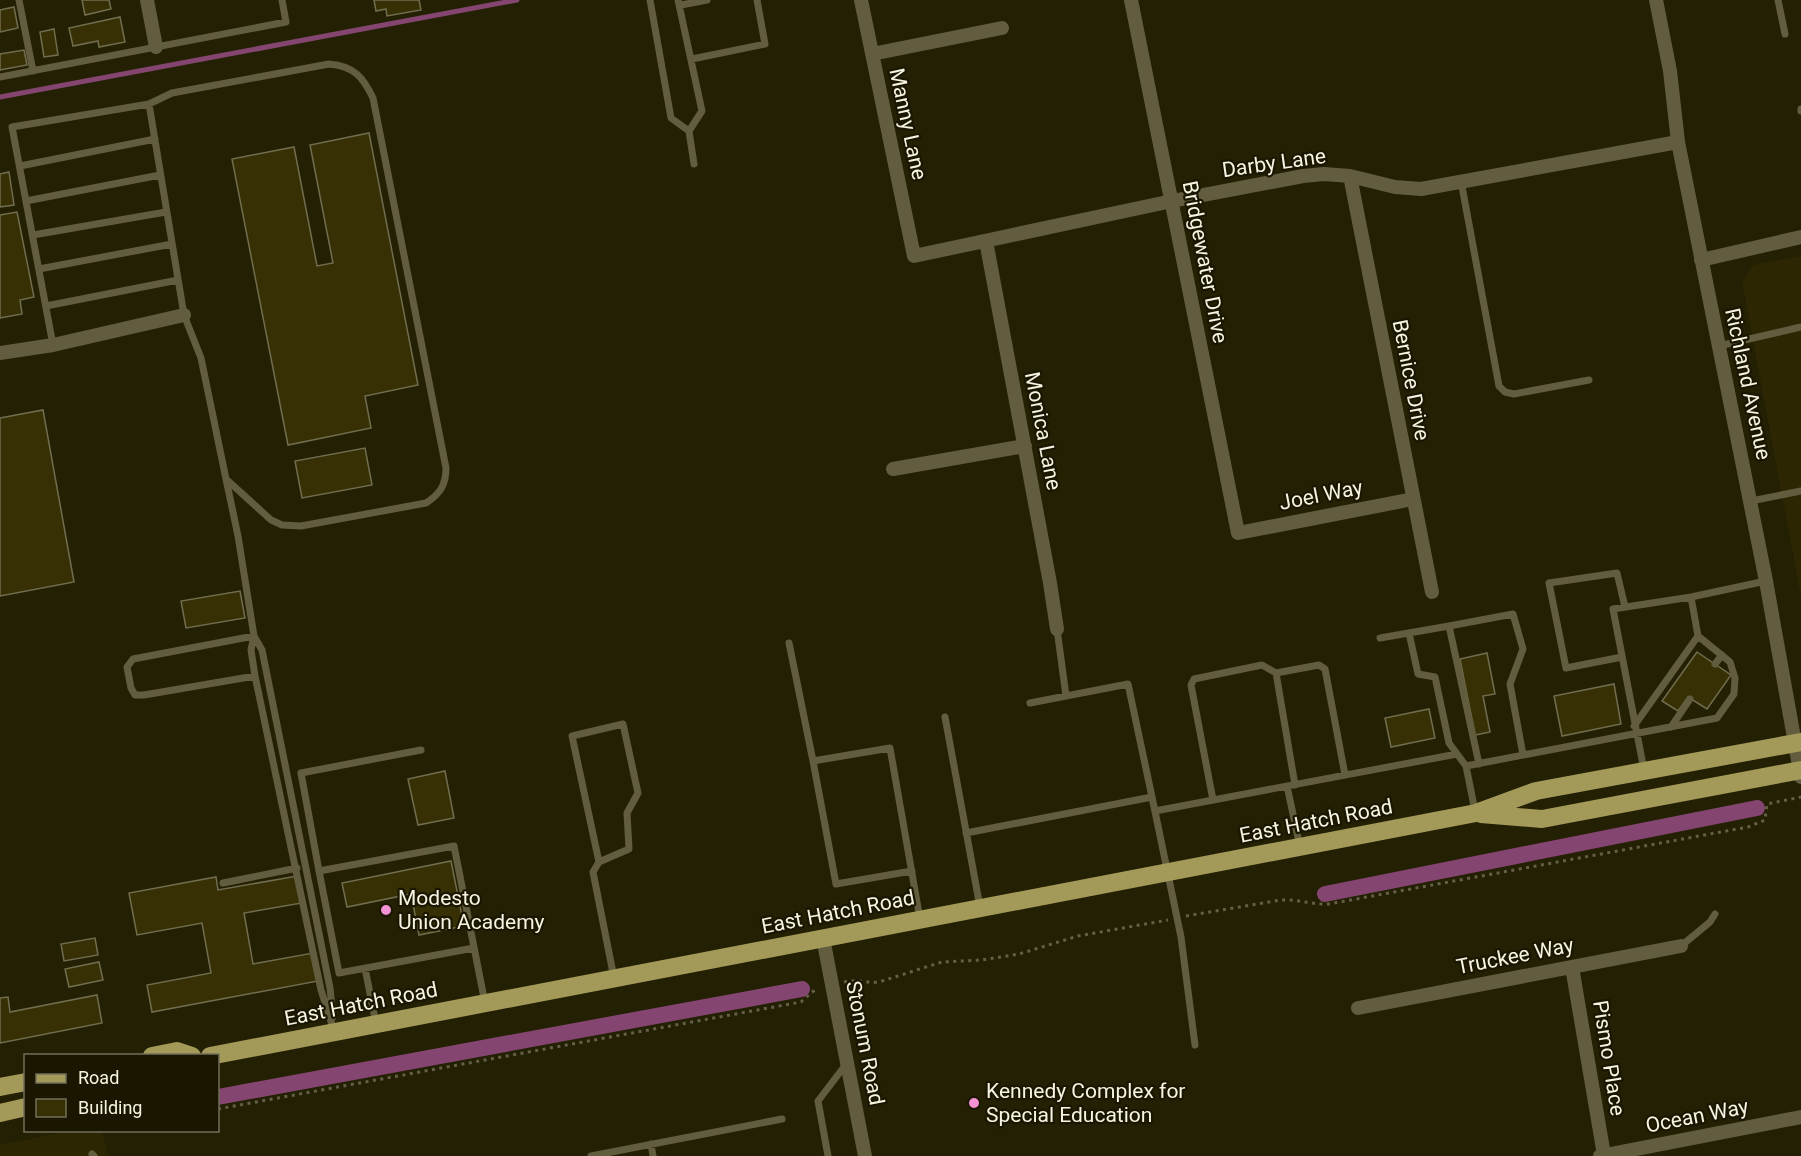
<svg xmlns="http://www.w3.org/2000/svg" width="1801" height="1156" font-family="Roboto,sans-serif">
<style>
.built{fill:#2c2702}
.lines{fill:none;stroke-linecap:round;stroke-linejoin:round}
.stream{stroke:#844671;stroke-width:5}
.canal{stroke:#844671;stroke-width:16}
.building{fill:#363004;stroke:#716d4f;stroke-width:1.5}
.path{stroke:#646048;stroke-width:3;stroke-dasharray:3 4.5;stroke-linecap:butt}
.lane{stroke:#615d3e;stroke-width:7}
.street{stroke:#615d3e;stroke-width:14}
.primary{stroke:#a39a5a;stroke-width:18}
.poi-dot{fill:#f491d3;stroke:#1a1600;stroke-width:2}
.labels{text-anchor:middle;stroke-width:4.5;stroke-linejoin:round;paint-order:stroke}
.street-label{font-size:21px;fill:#f6f4e3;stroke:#1a1600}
.poi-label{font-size:21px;fill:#f6f4e3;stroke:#1a1600;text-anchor:start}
</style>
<rect width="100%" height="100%" fill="#242004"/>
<path class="built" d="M1801,256V597L1742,282L1753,265Z
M73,1130L102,1131L108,1156H0V1145Z"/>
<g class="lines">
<path class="stream" d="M0,97L517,0"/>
<path class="canal" d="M1325,894L1757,808
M218,1097L802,989"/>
</g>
<path class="building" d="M82,0H109L111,9L85,15Z
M374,0H419L421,10L387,16L386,9L376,11Z
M14,7L18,28L0,32V10Z
M120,17L125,42L99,47L98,41L73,46L69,28Z
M54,29L58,55L44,57L40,32Z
M24,50L27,65L0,70V54Z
M369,133L418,385L365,396L371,428L288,445L232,159L294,147L317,266L333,263L310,145Z
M9,172L14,205L0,207V174Z
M17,212L34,297L20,300L22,314L0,318V215Z
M43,410L74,582L0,596V418Z
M365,448L372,485L302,498L295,461Z
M240,591L245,618L186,628L181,601Z
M1697,652L1731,675L1707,709L1688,697L1678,711L1662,701Z
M1487,653L1495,694L1483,696L1490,732L1475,735L1460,659Z
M1614,684L1621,724L1562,736L1554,696Z
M1429,709L1435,738L1391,747L1385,718Z
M445,771L454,818L418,825L408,779Z
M451,861L464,926L419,935L411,894L347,907L342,883Z
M297,876L302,903L244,913L253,964L313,953L318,981L152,1012L147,985L211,973L202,923L137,935L129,893L216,877L218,890Z
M95,938L98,955L64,961L61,944Z
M99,962L103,980L69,987L65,969Z
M97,995L102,1023L0,1043V998L8,997L10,1012Z"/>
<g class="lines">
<path class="path" d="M1186,916L1281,900C1297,899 1313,905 1329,904L1748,827L1765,820L1767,804L1801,797
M844,982C857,979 867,983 879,982L942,962L982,960L1019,954L1078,936L1168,920
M218,1109L801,1002L817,988"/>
<path class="lane" d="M19,0L33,71
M650,0L671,118L689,131
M678,0L702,111L689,131L694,164
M1778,0L1785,34
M681,5L707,0
M692,59L765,44L757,0
M0,77L286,22L282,0
M1801,109V111
M20,166L155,139
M1461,181L1499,386L1505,392L1514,394L1589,380
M26,201L160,175
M33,235L166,212
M39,269L172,244
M46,306L178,280
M53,345L12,127L149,104L184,315L201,358L226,479L271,520L282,525L301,526L426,503C440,494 446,485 446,468L373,98C363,77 354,66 329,64L172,93L149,104
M1719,346L1801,327
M226,479L238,536L254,636L251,650L255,676L321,990L334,1031
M1751,501L1801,491
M1057,629L1066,696
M1409,633L1418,674L1435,677L1449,743L1466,766
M254,636L262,650L330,988L333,1017
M254,636L133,659L127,667L131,688L135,695H144L255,676
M1380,638L1449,626
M789,643L813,761L890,748L920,919
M1622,657L1566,668L1549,583L1617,573L1625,607
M1715,664L1722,655
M1276,673L1295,785
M1030,703L1128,684L1152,797
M945,717L980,907
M1634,726L1698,636
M1671,727L1690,699
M813,761L836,884L912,871
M1479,764L1449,626L1513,614L1523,649L1510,684L1523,755
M1644,770L1613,609L1691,597L1766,581
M1287,786L1300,847
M1213,800L1191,685L1194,679L1262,665L1276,673L1319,665L1325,669L1345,775
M1155,811L1457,754
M1475,811L1466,766L1717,718L1734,694L1735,678L1730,662L1698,636L1691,597
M966,833L1152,797L1181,937L1195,1045
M599,862L629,849L627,813L638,793L623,724L572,736L599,862L593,872L614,978
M319,871L301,773L421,750
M223,883L297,868
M1681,946L1710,922L1715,914
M474,948L339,973L319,871L454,846L485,1003
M365,968L376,1024
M651,1144L653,1156
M92,1154L94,1156
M591,1156L782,1119
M828,1156L818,1101L847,1063"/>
<path class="street" d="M147,0L156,47
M861,0L914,256L1172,201L1303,176L1324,174L1350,176L1395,187L1421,189L1678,142
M1131,0L1238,533L1413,499
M1656,0L1670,71L1678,142L1766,581L1801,777
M872,54L1002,28
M1350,176L1432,592
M986,241L1050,583L1057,629
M1701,260L1801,237
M0,353L53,345L184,315
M893,469L1025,446
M823,938L865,1156
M1572,967L1604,1155
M1358,1008L1681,946
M1600,1156L1801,1117"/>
<path class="primary" d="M1481,814L1542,819L1801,770
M152,1056L177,1051L192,1056
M210,1056L1476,813L1536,791L1801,742
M0,1087L26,1082
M0,1113L26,1107"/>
</g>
<g class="poi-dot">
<circle cx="386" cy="910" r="6"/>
<circle cx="974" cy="1103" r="6"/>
</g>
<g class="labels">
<g class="street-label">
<text transform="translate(908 124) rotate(78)" y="7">Manny Lane</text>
<text transform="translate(1274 163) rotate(-8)" y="7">Darby Lane</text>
<text transform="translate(1205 262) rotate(79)" y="7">Bridgewater Drive</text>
<text transform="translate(1411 380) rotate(79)" y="7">Bernice Drive</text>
<text transform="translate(1748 384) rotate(78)" y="7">Richland Avenue</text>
<text transform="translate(1043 431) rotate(79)" y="7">Monica Lane</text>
<text transform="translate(1321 495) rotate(-11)" y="7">Joel Way</text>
<text transform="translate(1316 821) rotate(-11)" y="7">East Hatch Road</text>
<text transform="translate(838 912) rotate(-11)" y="7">East Hatch Road</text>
<text transform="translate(1515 956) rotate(-11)" y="7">Truckee Way</text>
<text transform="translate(361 1004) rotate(-11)" y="7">East Hatch Road</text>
<text transform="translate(865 1043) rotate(79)" y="7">Stonum Road</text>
<text transform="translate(1609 1058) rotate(81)" y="7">Pismo Place</text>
<text transform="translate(1697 1116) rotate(-11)" y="7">Ocean Way</text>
</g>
<g class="poi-label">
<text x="398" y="905">Modesto<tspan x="398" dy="24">Union Academy</tspan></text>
<text x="986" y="1098">Kennedy Complex for<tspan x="986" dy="24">Special Education</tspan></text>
</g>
</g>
<rect x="24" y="1054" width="195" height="78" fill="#1a1600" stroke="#726f5b" stroke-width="1.5"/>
<rect x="36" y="1074" width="30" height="9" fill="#a39a5a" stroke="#726f5b" stroke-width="1.5"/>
<text x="78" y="1084" font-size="18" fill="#f6f4e3">Road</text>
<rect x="36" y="1099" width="30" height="18" fill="#363004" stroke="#726f5b" stroke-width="1.5"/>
<text x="78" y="1114" font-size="18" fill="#f6f4e3">Building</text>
</svg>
